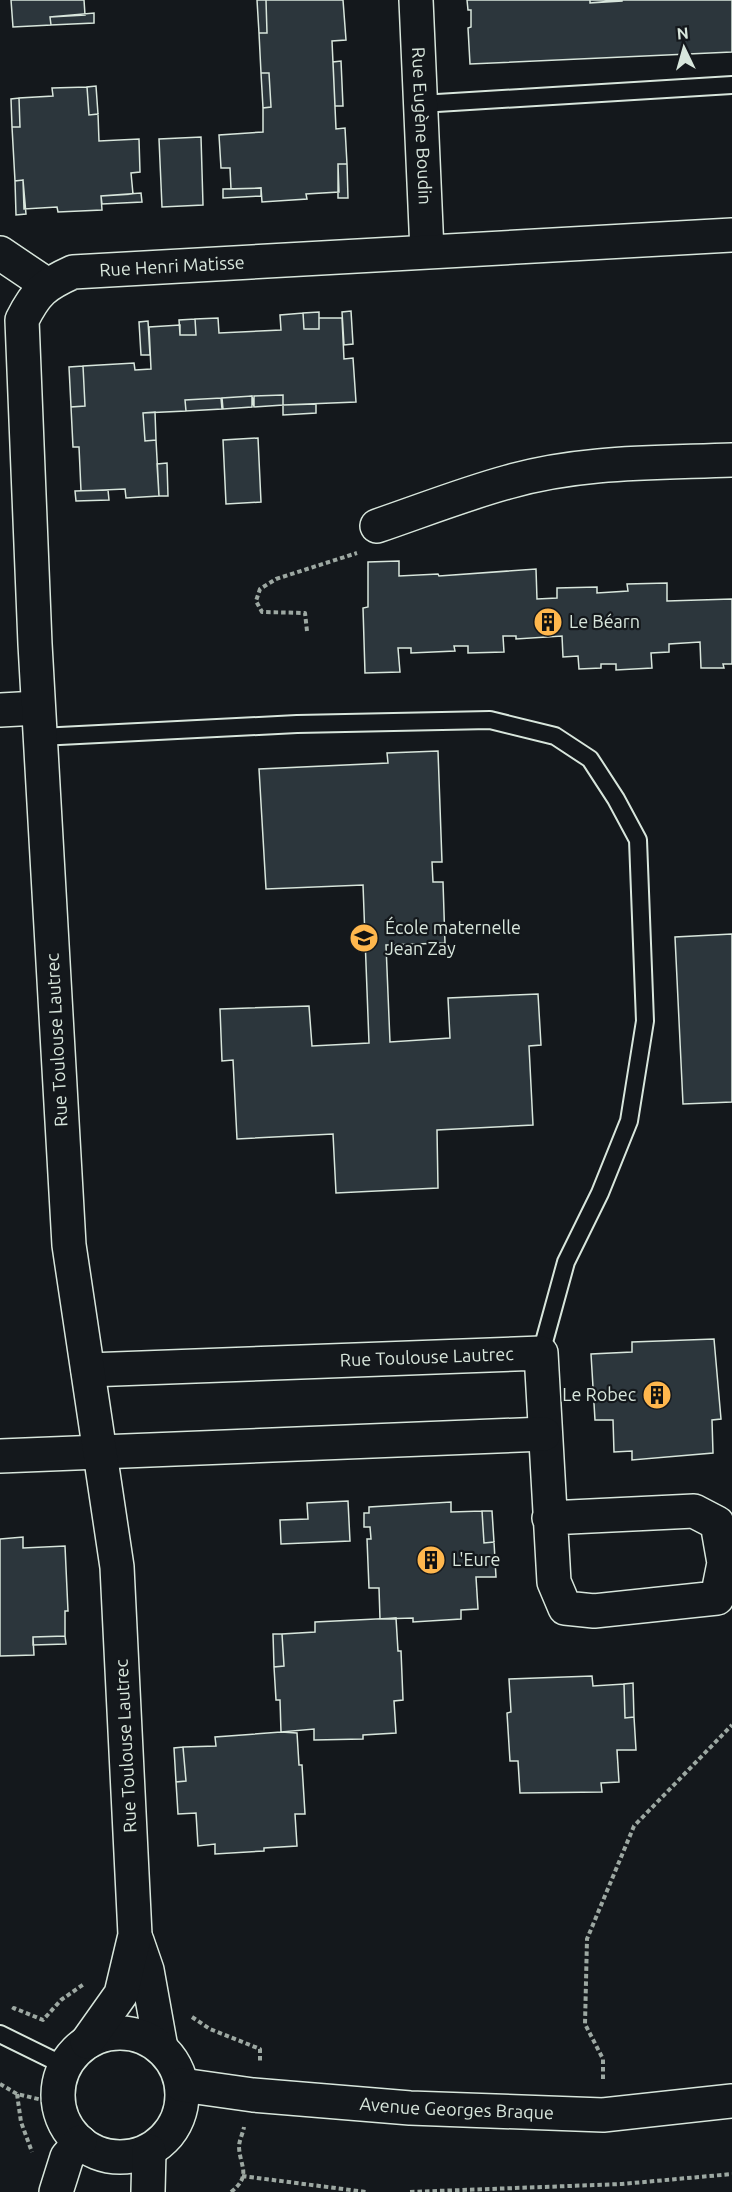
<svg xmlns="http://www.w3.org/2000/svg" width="732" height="2192" font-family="Ubuntu,sans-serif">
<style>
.building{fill:#2c363c;stroke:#d8e6dc;stroke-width:1.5}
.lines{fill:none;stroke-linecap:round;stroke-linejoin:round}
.service-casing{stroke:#d8e6dc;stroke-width:20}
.minor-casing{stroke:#d8e6dc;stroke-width:36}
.path{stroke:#9da8a2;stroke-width:4;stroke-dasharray:4.5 3;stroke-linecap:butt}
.service{stroke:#14181c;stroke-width:16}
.minor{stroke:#14181c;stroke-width:33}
.labels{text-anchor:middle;stroke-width:4.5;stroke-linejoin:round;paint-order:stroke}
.street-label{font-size:18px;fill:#d8e6dc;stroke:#14181c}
.poi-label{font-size:18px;fill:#d8e6dc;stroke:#14181c;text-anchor:start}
</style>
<rect width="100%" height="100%" fill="#14181c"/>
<path class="building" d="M11,0H84L85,15L50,17L51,25L13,27Z
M257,0H266L267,33H259Z
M266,0H343L346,40L332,41L336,129L345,128L347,164H338L339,192L306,194L307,199L262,202L261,188L231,189L230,168H221L219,135L263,132V108L271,107L269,73H261L259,33H267Z
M467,0H590V3L622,0H732V52L470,64L468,28L471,27V10H468Z
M590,0H622V1L590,3Z
M94,13V23L51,25L50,17Z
M341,61L343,106H335L333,62Z
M261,73H269L271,107L263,108Z
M96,86L98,114L89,115L87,87Z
M87,87L89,115L98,114L99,141L139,139L140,172L131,173L133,194L101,196L102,210L58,212L57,207L24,209L23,180L15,181L12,127H20L19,98L53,96L52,88Z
M19,98L20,127H12L11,99Z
M201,137L203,205L162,207L159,139Z
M338,164H347L348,198H338Z
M23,180L26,214L16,215L15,181Z
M261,188V196L223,198V189Z
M141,193L142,202L102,204L101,196Z
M351,311L353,344L344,345L342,312Z
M319,312V329H304L303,313Z
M303,313L304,329H319V318H342L344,359L353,358L356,402L283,405V395L254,396V407L252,396L222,398L223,409L221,398L185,400L186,411L143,413L145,441L156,440L159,496L126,498L125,489L81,491L79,447H73L71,407L85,406L83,366L134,363L135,370L151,369L149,327L180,325V335H196L195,319L218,318L219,333L281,330L280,315Z
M195,319L196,335H180L179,320Z
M148,321L150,355H141L139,322Z
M83,366L85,406L71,407L69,367Z
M283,395V405L254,407V396Z
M252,396V407L223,409L222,398Z
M221,398L222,409L186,411L185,400Z
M316,404V413L283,415V405Z
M155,412L156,440L145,441L143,413Z
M258,438L261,502L226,504L223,440Z
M167,463L168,496H159L157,464Z
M108,490L109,500L76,501L75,491Z
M399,561V576L438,574L439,576L536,569L537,599L557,598V588L597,587V593L628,591L627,584L667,583V601L732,599V664H723L724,668H701L700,642L669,644V652L651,653L652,668L616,670V664H601V668L579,669L578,656L563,657L562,636L516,639V636H503L504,652L468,653V646H454L455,651L411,653V648H398L400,672L365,673L363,608L368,607V562Z
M438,751L442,862H432L433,882H443L445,943L386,945L390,1042L450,1038L448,998L538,994L541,1045L529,1046L533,1125L437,1130L438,1188L336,1193L333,1134L237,1139L233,1060L222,1061L220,1009L309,1006L312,1046L369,1043L363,885L266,889L259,769L388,763L387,753Z
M732,934V1102L683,1104L675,937Z
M714,1339L721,1419L712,1420L713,1453L632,1460V1451L614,1452L613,1420H595L591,1354L632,1352V1342Z
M348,1501L350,1541L281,1544L280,1520L308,1519L307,1503Z
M451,1502V1512L482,1511L484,1543L494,1542L496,1577H476L478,1609L461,1610V1619L413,1622V1618L380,1619L379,1588H369L367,1539H371L370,1527H364V1513H369V1507Z
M482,1511H492L494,1542L484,1543Z
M23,1537V1548L65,1546L68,1611H65V1636L33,1637L34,1655L0,1656V1539Z
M396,1618L398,1651H401L403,1700L394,1701L396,1733L363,1735V1739L314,1740V1729L281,1732L280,1700H276L274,1667L284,1666L282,1634L315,1632V1622Z
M273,1634H282L284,1666L274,1667Z
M65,1636L66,1644L33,1645V1637Z
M592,1676L593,1686L624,1684L625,1718L634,1717L636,1750H617L619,1782L601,1783L602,1792L520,1793L518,1761H510L507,1713L511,1712L509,1679Z
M633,1683L634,1717L625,1718L624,1684Z
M281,1732L297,1733L299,1765H302L305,1814H295L297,1846L264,1848V1851L215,1854V1844L198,1846L196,1813L178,1814L176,1782L186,1781L183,1747L216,1746L215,1737Z
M183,1747L186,1781L176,1782L174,1748Z"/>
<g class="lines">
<g class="service-casing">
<path id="service" d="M421,104L732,85
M40,737L297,724L490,720L555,736L590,759L616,799L638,840L645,1021L629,1121L600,1193L566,1262L541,1353
M0,2034L65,2066"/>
</g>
<g class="minor-casing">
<g id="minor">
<path id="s1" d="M416,0L427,251"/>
<path d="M0,253L46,284"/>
<path d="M377,526C421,511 464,494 508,482C580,461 658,463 732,460"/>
<path d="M0,710L38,708"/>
<path id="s2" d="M88,1370L541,1353L554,1582L565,1608L594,1611L717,1598L724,1563L717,1523L694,1511L549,1518"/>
<path d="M0,1456L544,1434"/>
<path d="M137,1941L147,1970L161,2048"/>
<circle cx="120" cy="2095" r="62"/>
<path id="s3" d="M87,2042L121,1994L135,1935L117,1567L69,1245L35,644L22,320C36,292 44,285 73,272L732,235"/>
<path id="s4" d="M182,2085L253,2095L410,2108L603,2115L732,2101"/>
<path d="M56,2192L67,2157L80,2142"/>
<path d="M148,2192L149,2151"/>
</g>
</g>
<path class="path" d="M307,631L305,613L262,612L256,601L260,589L276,579L357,553
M13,2010L14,2008L43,2020L61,2000L84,1984
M192,2017L210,2029L260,2049V2061
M603,2079V2059L585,2024L587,1939L634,1826L732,1725
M0,2084L17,2094L59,2104
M17,2094L21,2122L32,2152
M242,2176L366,2192
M231,2192C252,2175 240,2167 239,2147C239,2141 243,2133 244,2127
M410,2192L622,2184L732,2174"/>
<use href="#service" class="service"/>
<use href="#minor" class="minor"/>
</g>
<defs>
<g id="building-disc" transform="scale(1.5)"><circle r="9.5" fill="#ffb74d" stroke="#14181c"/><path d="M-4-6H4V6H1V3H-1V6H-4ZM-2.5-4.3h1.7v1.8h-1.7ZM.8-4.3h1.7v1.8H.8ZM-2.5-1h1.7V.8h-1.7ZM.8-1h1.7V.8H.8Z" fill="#111"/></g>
<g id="school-disc" transform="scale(1.5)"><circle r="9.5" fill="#ffb74d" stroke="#14181c"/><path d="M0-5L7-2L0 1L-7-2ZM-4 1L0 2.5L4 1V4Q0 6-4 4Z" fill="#111"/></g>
</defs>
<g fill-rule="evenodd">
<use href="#building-disc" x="548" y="622"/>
<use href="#school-disc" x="364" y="938"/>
<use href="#building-disc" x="657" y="1395"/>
<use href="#building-disc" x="431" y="1560"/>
</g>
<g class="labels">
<g class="street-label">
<text dy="6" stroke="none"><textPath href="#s1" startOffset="126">Rue Eugène Boudin</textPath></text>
<text dy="6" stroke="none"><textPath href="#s3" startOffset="1911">Rue Henri Matisse</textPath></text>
<text transform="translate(57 1040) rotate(-93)" y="6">Rue Toulouse Lautrec</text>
<text dy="6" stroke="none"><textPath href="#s2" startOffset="339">Rue Toulouse Lautrec</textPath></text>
<text transform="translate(126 1746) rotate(-93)" y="6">Rue Toulouse Lautrec</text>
<text dy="6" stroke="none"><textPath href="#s4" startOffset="276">Avenue Georges Braque</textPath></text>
</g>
<g class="poi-label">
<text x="569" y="628">Le Béarn</text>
<text x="385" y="934">École maternelle<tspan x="385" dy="21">Jean Zay</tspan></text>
<text x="636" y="1401" text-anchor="end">Le Robec</text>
<text x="452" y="1566">L'Eure</text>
</g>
</g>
<g transform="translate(684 48) rotate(355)" stroke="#14181c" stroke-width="4.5" paint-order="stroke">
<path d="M0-4.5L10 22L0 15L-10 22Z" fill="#d8e6dc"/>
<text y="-9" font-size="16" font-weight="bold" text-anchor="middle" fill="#d8e6dc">N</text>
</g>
</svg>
